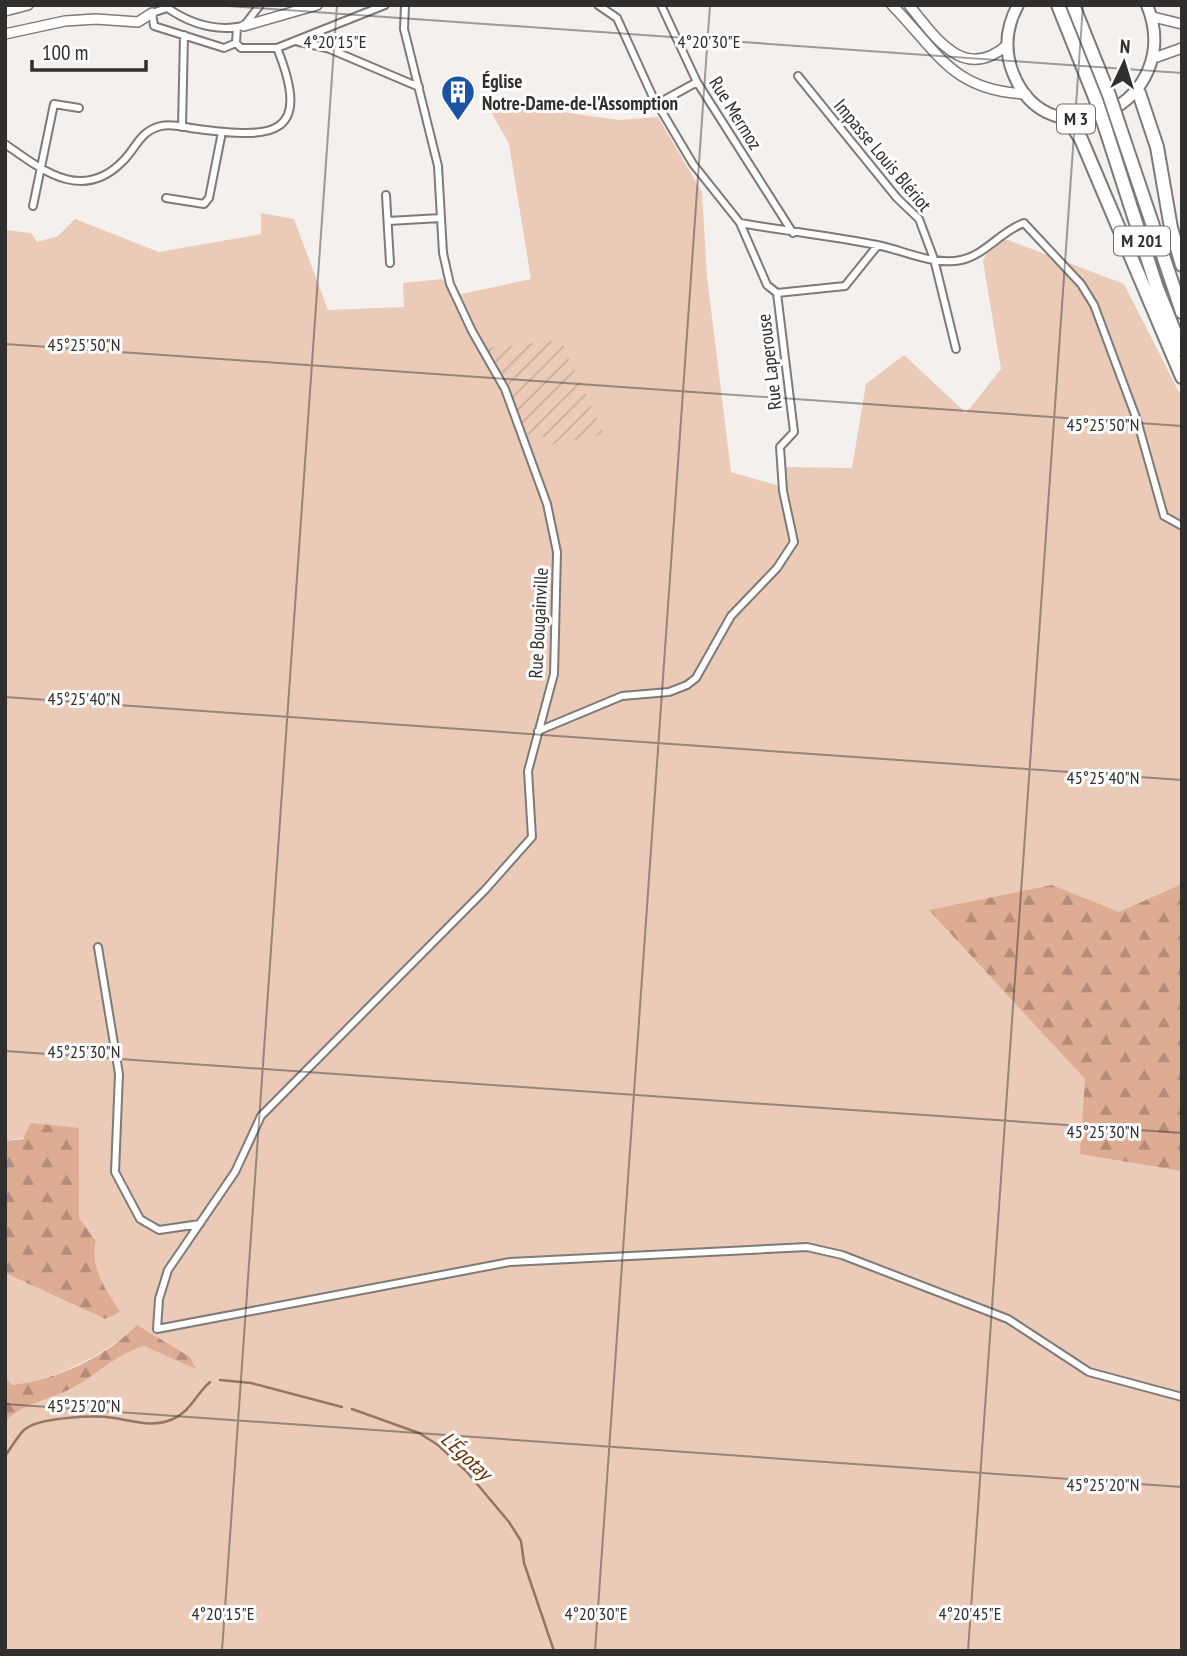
<svg xmlns="http://www.w3.org/2000/svg" width="1187" height="1656" font-family="'PT Sans Narrow',sans-serif">
<style>
.grass{fill:#ebcab8}
.forest{fill:url(#forest-firs)}
.garden{fill:url(#garden-furrows)}
.lines{fill:none;stroke-linecap:round;stroke-linejoin:round}
.stream{stroke:#967563;stroke-width:2.5}
.street-casing{stroke:#7d7a78;stroke-width:10}
.secondary-casing{stroke:#7d7a78;stroke-width:12}
.primary-casing{stroke:#7d7a78;stroke-width:14}
.highway-casing{stroke:#7d7a78;stroke-width:16}
.street{stroke:#fff;stroke-width:6}
.secondary{stroke:#fff;stroke-width:9}
.primary{stroke:#fff;stroke-width:10}
.highway{stroke:#fff;stroke-width:12}
.highway-bridge-casing{stroke:#7d7a78;stroke-width:16;stroke-linecap:butt}
.highway-bridge{stroke:#fff;stroke-width:12}
.ticks{fill:none;stroke:#302f2e;stroke-width:2;stroke-opacity:0.45}
.labels{text-anchor:middle;stroke-width:6;stroke-linejoin:round;paint-order:stroke}
.shield{fill:#fffefe;stroke:#6e6d6c;stroke-width:2}
.shield-label{font-size:18px;font-weight:bold;fill:#302f2e}
.poi-label{font-size:19px;font-weight:bold;fill:#302f2e;stroke:#fffefe;text-anchor:start}
.street-label{font-size:19px;fill:#302f2e;stroke:#fffefe}
.water-label{font-size:21px;font-style:italic;fill:#682d03;stroke:#fffefe}
.ticks-label{font-size:18px;text-anchor:middle;fill:#302f2e;stroke:#fffefe;stroke-width:6;stroke-linejoin:round;paint-order:stroke}
</style>
<defs>
<pattern id="forest-firs" width="22" height="20" patternUnits="userSpaceOnUse" patternTransform="scale(1.75)"><rect width="22" height="20" fill="#ddac93"/><path d="M5 1l3.5 6h-7zM16 11l3.5 6h-7z" fill="#b48c78"/></pattern>
<pattern id="garden-furrows" width="10" height="10" patternUnits="userSpaceOnUse" patternTransform="scale(1.75)"><rect width="10" height="10" fill="#ebcab8"/><path d="M-1 1l2-2M0 10L10 0M9 11l2-2" fill="none" stroke="#caae9e"/></pattern>
</defs>
<rect width="100%" height="100%" fill="#f4f0ee"/>
<path class="grass" d="M485,101L619,120L658,117L702,192L707,277L731,472L780,486L786,467L852,468L866,384L904,355L966,413L1001,369L983,261L995,235L1124,284L1182,398V1651H5V1422L18,1409L69,1389L125,1351L144,1346L195,1368L127,1335C93,1360 53,1380 12,1385L5,1376V1273L105,1319L119,1312C104,1288 90,1269 96,1239L79,1218V1128L5,1141V230L31,233L37,242L58,236L75,219L159,252L261,234V213L294,219L328,310L404,307L403,283L442,279L457,295L531,279L509,144Z"/>
<path class="forest" d="M1182,884V1171L1080,1154L1085,1079L929,910L1052,885L1119,912Z
M31,1123L79,1128V1218L96,1240C90,1269 105,1288 120,1312L105,1319L5,1273V1141L23,1139Z
M137,1325L190,1357L196,1369L144,1346C114,1355 95,1377 68,1390C45,1401 23,1403 5,1422V1376L12,1385C56,1380 106,1357 137,1325Z"/>
<path class="garden" d="M561,340L604,434L548,446L545,437L525,434L496,362L486,348Z"/>
<g class="lines">
<path class="stream" d="M220,1380L251,1383L342,1407
M352,1409L419,1433L438,1445L467,1472L509,1522L521,1541L524,1563L554,1651
M5,1456C11,1448 17,1437 24,1430C38,1417 95,1415 114,1418C134,1421 153,1428 173,1419C191,1411 196,1394 210,1382"/>
<g class="street-casing">
<path id="street" d="M405,5L404,29L438,166L443,253L450,284L472,331L505,389L547,504L557,552L554,674L528,771L532,837L485,890L261,1116L235,1172L168,1270L159,1299L157,1329L510,1262L807,1247L842,1255L1008,1319L1089,1372L1182,1397
M661,5L697,82L793,233
M166,7C190,24 215,32 244,26L260,5
M167,8L152,13L154,26L224,48L236,43
M237,27L236,43L241,48H277L385,5
M299,42L327,48L419,87
M798,76L897,198L919,219L934,259L956,349
M657,104L697,82
M182,127L184,35
M5,144C42,170 82,203 123,161C137,147 140,131 161,126C172,123 187,128 198,129C273,139 313,137 277,48
M386,195L390,263
M166,198L204,204L209,198L222,132
M33,206L54,104L79,108
M388,221L441,218
M740,223C786,231 832,236 877,245C903,250 934,266 961,260C985,255 1001,231 1024,223L1081,284L1094,305L1137,420L1164,516L1182,526
M777,293L845,286L878,245
M538,731L622,696L669,692L687,685L696,678L731,616L777,568L794,542L783,491L780,447L794,432L777,293L767,285L740,223L693,164L652,95L617,18L598,5
M98,947L119,1074L115,1172L140,1219L159,1230L200,1224"/>
</g>
<g class="secondary-casing">
<path id="secondary" d="M892,5C938,52 952,91 1026,94
M909,5C935,37 964,83 1007,45
M5,11L28,5
M1153,17L1182,24
M244,26L317,5
M5,34L65,21L96,19L138,22L152,13
M1157,57L1182,48"/>
</g>
<g class="primary-casing">
<path id="primary" d="M1018,5C1006,27 1004,50 1013,73C1050,167 1187,103 1147,5"/>
</g>
<g class="highway-casing">
<path id="highway" d="M1058,5L1096,100
M1073,5L1109,95
M1139,93L1157,147L1171,228L1182,265
M1067,118L1081,139L1182,377
M1119,125L1182,312
M1106,130L1157,288L1182,350"/>
</g>
<use href="#street" class="street"/>
<use href="#secondary" class="secondary"/>
<use href="#primary" class="primary"/>
<use href="#highway" class="highway"/>
<g class="highway-bridge-casing">
<path id="highway-bridge" d="M1109,95L1119,125
M1096,100L1106,130"/>
</g>
<use href="#highway-bridge" class="highway-bridge"/>
</g>
<path class="ticks" d="M215,5L1182,73M5,344L1182,426M5,697L1182,780M5,1051L1182,1133M5,1404L1182,1487M222,1651L337,5M595,1651L710,5M968,1651L1083,5"/>
<defs>
<g id="building-pin" transform="scale(1.75)"><path d="M0 17L-7.5 6A9.5 9.5 0 1 1 7.5 6Z" fill="#1c53a4" stroke="#fffefe"/><path d="M-4-6H4V6H1V3H-1V6H-4ZM-2.5-4.3h1.7v1.8h-1.7ZM.8-4.3h1.7v1.8H.8ZM-2.5-1h1.7V.8h-1.7ZM.8-1h1.7V.8H.8Z" fill="#fff"/></g>
</defs>
<g fill-rule="evenodd">
<use href="#building-pin" x="458" y="92"/>
</g>
<g class="labels">
<g class="shield">
<rect x="1057" y="104.5" width="38" height="29" rx="5"/>
<rect x="1114" y="226.5" width="56" height="29" rx="5"/>
</g>
<g class="shield-label">
<text x="1076" y="125">M 3</text>
<text x="1142" y="247">M 201</text>
</g>
<g class="poi-label">
<text x="482" y="88">Église<tspan x="482" dy="22">Notre-Dame-de-l'Assomption</tspan></text>
</g>
<g class="street-label">
<text transform="translate(736 113) rotate(58)" y="7">Rue Mermoz</text>
<text transform="translate(883 155) rotate(50)" y="7">Impasse Louis Blériot</text>
<text transform="translate(769 362) rotate(-97)" y="7">Rue Laperouse</text>
<text transform="translate(538 623) rotate(-87)" y="7">Rue Bougainville</text>
</g>
<g class="water-label">
<text transform="translate(466 1456) rotate(43)" y="7">L'Égotay</text>
</g>
</g>
<g class="ticks-label">
<text x="335" y="48">4°20'15"E</text>
<text x="709" y="48">4°20'30"E</text>
<text x="84" y="351">45°25'50"N</text>
<text x="1103" y="431">45°25'50"N</text>
<text x="84" y="705">45°25'40"N</text>
<text x="1103" y="784">45°25'40"N</text>
<text x="84" y="1058">45°25'30"N</text>
<text x="1103" y="1138">45°25'30"N</text>
<text x="84" y="1412">45°25'20"N</text>
<text x="1103" y="1491">45°25'20"N</text>
<text x="223" y="1620">4°20'15"E</text>
<text x="596" y="1620">4°20'30"E</text>
<text x="970" y="1620">4°20'45"E</text>
</g>
<rect width="1187" height="1656" fill="none" stroke="#302f2e" stroke-width="14"/>
<g transform="translate(1124 63) rotate(4)" stroke="#fffefe" stroke-width="5" paint-order="stroke">
<path d="M0-5L12 26L0 18L-12 26Z" fill="#302f2e"/>
<text y="-10" font-size="19" font-weight="bold" text-anchor="middle" fill="#302f2e">N</text>
</g>
<path d="M32 60v10h114v-10" fill="none" stroke="#302f2e" stroke-width="3.5"/>
<text x="42" y="60" font-size="21" fill="#302f2e" stroke="#fffefe" stroke-width="5" paint-order="stroke">100 m</text>
</svg>
